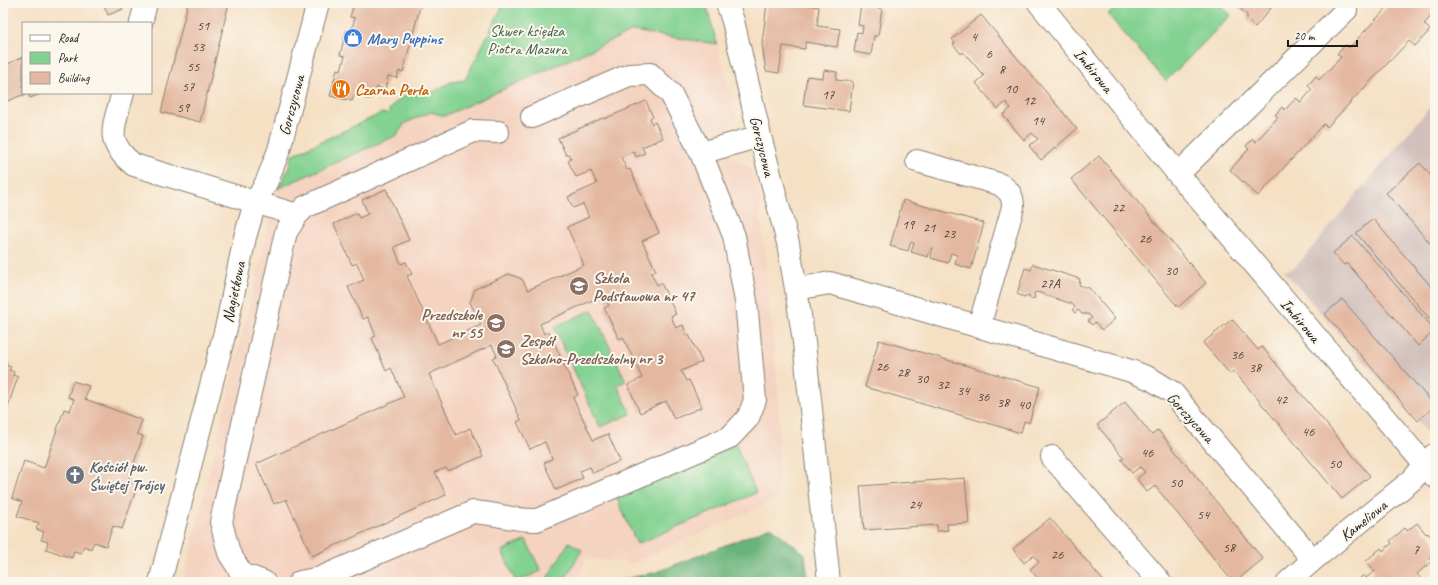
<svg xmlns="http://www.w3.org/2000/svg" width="1438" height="585" font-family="Caveat,sans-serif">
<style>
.built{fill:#f5d3c1}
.industrial{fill:#d1c0bc}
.green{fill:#83d292;stroke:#507757}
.forest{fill:#6ab47c;stroke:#43684c}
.building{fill:#e4b8a0}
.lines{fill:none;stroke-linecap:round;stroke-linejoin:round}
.minor-casing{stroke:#887e70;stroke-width:24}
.minor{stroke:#fff;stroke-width:22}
.labels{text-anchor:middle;stroke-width:4;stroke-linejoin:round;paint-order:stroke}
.number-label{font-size:14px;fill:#4e433d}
.park-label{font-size:16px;fill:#405c45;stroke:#fbf7ec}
.shop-label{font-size:16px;font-weight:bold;fill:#366cbe;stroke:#fbf7ec;text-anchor:start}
.street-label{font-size:16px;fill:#1c1c1c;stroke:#fbf7ec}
.food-label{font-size:16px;font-weight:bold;fill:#c56008;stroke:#fbf7ec;text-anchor:start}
.education-label{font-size:16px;font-weight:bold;fill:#785e54;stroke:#fbf7ec;text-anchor:start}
.worship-label{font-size:16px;font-weight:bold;fill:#5b616d;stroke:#fbf7ec;text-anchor:start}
</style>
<rect width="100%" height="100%" fill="#fbf7ec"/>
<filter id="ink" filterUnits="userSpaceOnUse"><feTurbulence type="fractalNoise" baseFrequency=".025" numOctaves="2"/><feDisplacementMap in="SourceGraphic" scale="8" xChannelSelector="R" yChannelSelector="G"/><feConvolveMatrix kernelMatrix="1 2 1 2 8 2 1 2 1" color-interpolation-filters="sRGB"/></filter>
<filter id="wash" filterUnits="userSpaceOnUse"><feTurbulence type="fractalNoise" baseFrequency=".012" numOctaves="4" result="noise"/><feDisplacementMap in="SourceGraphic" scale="16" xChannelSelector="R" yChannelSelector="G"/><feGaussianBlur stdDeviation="0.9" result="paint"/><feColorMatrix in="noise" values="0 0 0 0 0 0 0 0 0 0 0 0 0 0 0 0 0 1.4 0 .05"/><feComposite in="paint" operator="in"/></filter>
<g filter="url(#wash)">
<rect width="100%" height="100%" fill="#f5e0c4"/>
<path class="built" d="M633,31L717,44L737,117L726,132L732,158L751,168L759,199L779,401L778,499L632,563L587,558L574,582H183L277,189L397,135L405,123L431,112L444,116Z"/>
<path class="industrial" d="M1435,101V436L1431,437L1284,271L1296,267Z"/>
<path class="green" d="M504,3H706L717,44L633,31L444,116L431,112L405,123L397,135L277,189L288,170L292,155L382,113L388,114L390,108L397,101L403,96L419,92H433L451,82L465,80Z
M1120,3H1217L1231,15L1166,81L1108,15Z
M592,310L626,381L617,385L631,414L600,427L554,327Z
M735,443L756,493L637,544L615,494Z
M526,540L541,571L516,582L502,551Z
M569,542L582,550L563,582H545Z"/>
<path class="forest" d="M771,527L805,554L808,582H610L657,572Z"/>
<g id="blocks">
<path class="building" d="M103,3H120L123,9L108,15Z
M188,3H229L200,122L161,112Z
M354,3H421L403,72L399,71L397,78L388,76L385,89L377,87L374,97L368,99L354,95L352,101L330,96L337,69L341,70L345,56L340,55L346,31L351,32L355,18L350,17Z
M767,3H800L819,7L817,26L840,29L837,47L805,42V49L783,46L779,73L766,71L762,44Z
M1228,3H1275L1255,27L1247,19V15L1235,4L1230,5Z
M1391,3H1435V12L1424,24L1430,30L1415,46L1409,41L1327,127L1324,124L1258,196L1230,170L1249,149L1246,146L1253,139L1256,142L1278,117L1275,115L1282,107L1285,110L1296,98L1301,102L1312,90L1308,85L1316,76L1319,80L1341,57L1337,54L1341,49L1346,45L1349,48Z
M861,5L882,9L878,36H874L871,55L854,52L857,32L862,33L863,26L858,25Z
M981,15L1077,129L1041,160L1029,146L1038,139L1032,133L1024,140L1003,115L1011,108L1006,102L998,109L976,83L984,76L968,57H967L963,52L961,54L953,44L955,43L952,39Z
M23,57V93H43L30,98L28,93L22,96V95L3,103V66Z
M824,70L837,72L836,80L853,82L849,111L803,105L807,76L823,78Z
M646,101L653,117L650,118L652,124L655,122L663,138L642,147L645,153L636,157L633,151L621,157L627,170L630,169L659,233L642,241L656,271L651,273L657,285L661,283L676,314L671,316L676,328L683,325L687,336L689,335L702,362L681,371L686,381L689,380L702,407L674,419L666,401L640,413L628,385L642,378L623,337L619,339L604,308L609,306L604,295L540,324L544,334L549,332L578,395L573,398L593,440L608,434L620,461L593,473L590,467L580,471L583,478L556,490L544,463L552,459L545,442L530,449L517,422L521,420L493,358L497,356L492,345L429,374L456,435L470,428L483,456L448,471L446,468L435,472L446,495L312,556L286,499L274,504L256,464L404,397L391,368L386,371L372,338L376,336L368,317L363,319L348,287L364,280L357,263L352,265L334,224L357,213L359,218L368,214L362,200L386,189L409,240L394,247L401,264L406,262L412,274L407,276L438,344L481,325L470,302L475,289L509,274L522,279L528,290L584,265L567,227L589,217L583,204L573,208L568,197L597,184L591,171L576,177L568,161L571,159L569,154L566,155L558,138L603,118L604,119Z
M1099,156L1206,283L1178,307L1071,179Z
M1420,163L1435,180V249L1386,193Z
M903,200L984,223L971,269L955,264L957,255L951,253L948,263L931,258L933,248H931L928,257L911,252L914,243L911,242L908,251L890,246Z
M1373,219L1435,291V325L1356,233Z
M1353,236L1435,330L1418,346L1347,263L1344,265L1333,253Z
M1033,264L1080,279L1079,285L1089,288L1115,319L1102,330L1095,322L1092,325L1088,321L1092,318L1088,314H1082L1078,310L1075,313L1072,310L1075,307L1072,304L1037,292L1034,293L1035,298L1030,299L1029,295L1024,297L1017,294L1025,268L1031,270Z
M1342,299L1435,406L1418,421L1325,314Z
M1232,319L1258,350L1262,347L1370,476L1342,499L1234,371L1230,374L1203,343Z
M879,340L1040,387L1029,423L1024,421L1021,433L865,387Z
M3,361L7,362L5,365L11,367L9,370L14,372L13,375L18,377L3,420Z
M73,381L89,386L85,399L142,420L137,434L143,436L128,481L138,484L122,529L113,526L106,546L94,542L91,549L84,546L81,553L74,551L72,558L46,549L48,542L41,540L44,532L36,529L39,523L17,516L22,502L12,498L24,461L44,468L64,409L70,411L74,399L68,397Z
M1125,402L1152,435L1158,430L1263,559L1235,582H1233L1155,486L1147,492L1137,479L1145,472L1140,467L1132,473L1121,459L1124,458L1097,425Z
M965,478L969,523L947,524L948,530L937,531V525L864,530L860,486Z
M1050,518L1091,566L1104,582H1041L1030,569L1039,562L1033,555L1024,563L1013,549Z
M1417,523L1426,534L1428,533L1434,541L1433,542L1435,545V553L1430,558L1432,561L1417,574L1424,582H1355L1364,575L1366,578L1375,571L1366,561L1381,548L1383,551L1392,543L1390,541L1405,528L1407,531Z"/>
</g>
</g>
<g filter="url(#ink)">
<use href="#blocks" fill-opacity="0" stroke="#887e70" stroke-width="1"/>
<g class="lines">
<g class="minor-casing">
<path id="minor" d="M727,3L733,21L760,136L788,243L796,289L804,342L829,582
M1039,3L1178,174L1435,477
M141,23L146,3
M123,93C114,126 103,141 134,165L297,215
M701,153L760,136
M917,161L999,184C1009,190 1013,195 1013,207L979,327
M1178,174L1346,10
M796,289L830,283L1131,371L1151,379L1172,392L1313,560
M1052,457L1160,582
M160,582L227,324L245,237L255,203L267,181L279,150L318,3
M264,582L242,574L229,553L221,522L286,232L297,215L305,207L473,131L498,132
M300,582L320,578L473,512C495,513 515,521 537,520L730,437L748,418L755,400L746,301L734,236L701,153L671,94L650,74L629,75L532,117
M1288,582L1313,560L1412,480L1434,455"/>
</g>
<use href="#minor" class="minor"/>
</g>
</g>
<defs>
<g id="shop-disc" transform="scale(1)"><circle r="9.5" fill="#3f7fe0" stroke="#fbf7ec"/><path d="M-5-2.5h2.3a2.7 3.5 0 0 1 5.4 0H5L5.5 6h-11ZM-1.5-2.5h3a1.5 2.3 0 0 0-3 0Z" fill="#fff"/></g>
<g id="restaurant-disc" transform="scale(1)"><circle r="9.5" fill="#e8710a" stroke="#fbf7ec"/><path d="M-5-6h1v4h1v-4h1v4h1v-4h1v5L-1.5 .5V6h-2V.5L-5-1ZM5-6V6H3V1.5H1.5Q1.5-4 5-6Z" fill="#fff"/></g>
<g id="school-disc" transform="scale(1)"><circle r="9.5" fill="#8d6e63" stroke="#fbf7ec"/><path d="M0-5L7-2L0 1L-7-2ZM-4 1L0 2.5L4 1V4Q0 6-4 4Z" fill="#fff"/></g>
<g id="church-disc" transform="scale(1)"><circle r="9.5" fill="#6b7280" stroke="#fbf7ec"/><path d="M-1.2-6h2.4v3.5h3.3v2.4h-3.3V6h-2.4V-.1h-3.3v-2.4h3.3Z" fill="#fff"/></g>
</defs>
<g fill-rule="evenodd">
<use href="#shop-disc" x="353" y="38"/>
<use href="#restaurant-disc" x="341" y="89"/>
<use href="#school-disc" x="579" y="286"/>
<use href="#school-disc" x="496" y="323"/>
<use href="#school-disc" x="506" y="349"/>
<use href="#church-disc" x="75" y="475"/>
</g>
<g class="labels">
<g class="number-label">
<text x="203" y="30">51</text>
<text x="974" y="41">4</text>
<text x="198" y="51">53</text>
<text x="989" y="58">6</text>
<text x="193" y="71">55</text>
<text x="1002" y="74">8</text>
<text x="188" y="91">57</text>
<text x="1011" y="93">10</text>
<text x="828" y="99">17</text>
<text x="1029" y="105">12</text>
<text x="183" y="112">59</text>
<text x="1038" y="125">14</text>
<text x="1118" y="212">22</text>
<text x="908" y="229">19</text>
<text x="929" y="232">21</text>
<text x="949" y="238">23</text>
<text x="1145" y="243">26</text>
<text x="1171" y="275">30</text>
<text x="1050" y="288">27A</text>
<text x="1237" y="359">36</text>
<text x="882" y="371">26</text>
<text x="1255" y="372">38</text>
<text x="903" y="377">28</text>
<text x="922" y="383">30</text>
<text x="943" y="389">32</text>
<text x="963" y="395">34</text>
<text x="983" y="401">36</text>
<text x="1281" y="404">42</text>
<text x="1003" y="407">38</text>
<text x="1024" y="409">40</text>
<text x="1308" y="436">46</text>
<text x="1147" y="457">46</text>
<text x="1335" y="468">50</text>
<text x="1176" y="487">50</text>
<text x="915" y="509">24</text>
<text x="1203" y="519">54</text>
<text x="1229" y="552">58</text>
<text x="1416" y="554">7</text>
<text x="1057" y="559">26</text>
</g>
<g class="park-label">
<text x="527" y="36">Skwer księdza<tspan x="527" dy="18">Piotra Mazura</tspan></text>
</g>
<g class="shop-label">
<text x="367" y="44">Mary Puppins</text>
</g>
<g class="street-label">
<text transform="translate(1094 70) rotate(51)" y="6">Imbirowa</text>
<text transform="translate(291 105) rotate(-75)" y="6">Gorczycowa</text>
<text transform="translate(763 146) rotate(76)" y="6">Gorczycowa</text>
<text transform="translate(233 292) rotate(-78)" y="6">Nagietkowa</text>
<text transform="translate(1301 320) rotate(50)" y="6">Imbirowa</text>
<text transform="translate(1191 417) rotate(48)" y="6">Gorczycowa</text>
<text transform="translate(1363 520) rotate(-39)" y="6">Kameliowa</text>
</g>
<g class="food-label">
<text x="355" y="95">Czarna Perła</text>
</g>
<g class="education-label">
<text x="593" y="283">Szkoła<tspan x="593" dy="18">Podstawowa nr 47</tspan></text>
<text x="482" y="320" text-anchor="end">Przedszkole<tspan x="482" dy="18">nr 55</tspan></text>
<text x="520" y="346">Zespół<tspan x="520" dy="18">Szkolno-Przedszkolny nr 3</tspan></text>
</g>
<g class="worship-label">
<text x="89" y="472">Kościół pw.<tspan x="89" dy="18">Świętej Trójcy</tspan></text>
</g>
</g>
<rect width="1438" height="585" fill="none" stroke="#fbf7ec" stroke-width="16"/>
<rect x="22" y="22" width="130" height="72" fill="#fbf7ec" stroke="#a29f99"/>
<rect x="30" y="35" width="20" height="6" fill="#ffffff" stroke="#a29f99"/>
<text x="58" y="42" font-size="12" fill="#1c1c1c">Road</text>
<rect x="30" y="52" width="20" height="12" fill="#83d292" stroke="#a29f99"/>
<text x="58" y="62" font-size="12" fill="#1c1c1c">Park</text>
<rect x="30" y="72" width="20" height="12" fill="#e4b8a0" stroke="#a29f99"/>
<text x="58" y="82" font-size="12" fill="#1c1c1c">Building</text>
<path d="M1288 40v6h69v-6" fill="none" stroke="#1c1c1c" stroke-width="2"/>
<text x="1294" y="40" font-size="12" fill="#1c1c1c" stroke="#fbf7ec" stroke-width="3" paint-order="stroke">20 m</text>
</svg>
